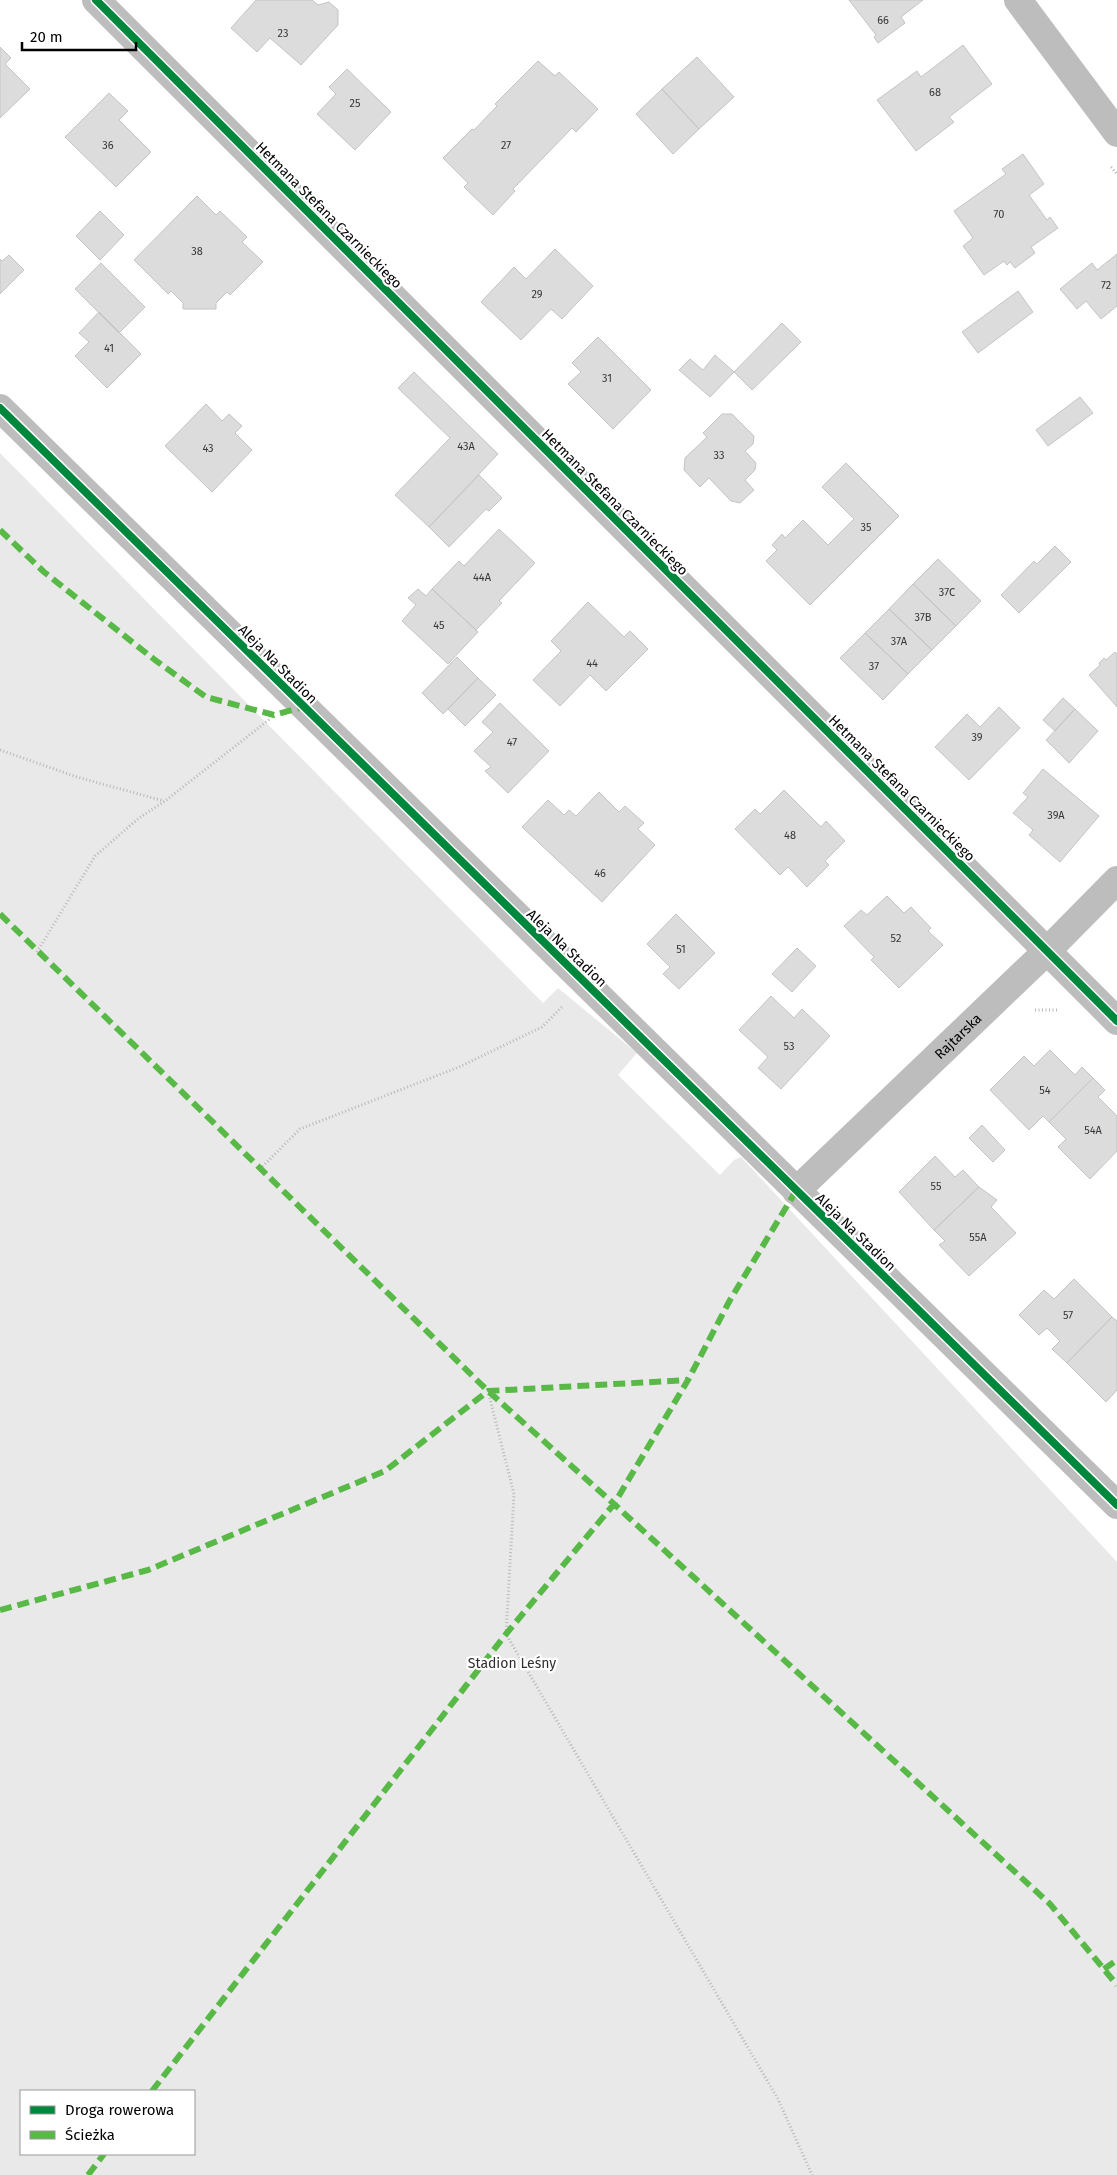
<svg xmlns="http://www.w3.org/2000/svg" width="1117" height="2175" font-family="'Fira Sans',sans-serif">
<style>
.green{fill:#e9e9e9;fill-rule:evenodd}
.building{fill:#dcdcdc;stroke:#c4c4c4}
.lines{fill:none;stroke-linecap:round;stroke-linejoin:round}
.path{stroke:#b8b8b8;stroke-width:3;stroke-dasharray:1 2.5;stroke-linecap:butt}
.minor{stroke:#bdbdbd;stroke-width:28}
.quiet{stroke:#58b947;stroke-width:6;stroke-dasharray:12 6;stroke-linecap:butt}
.cycleway-casing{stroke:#fff;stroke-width:11}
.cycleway{stroke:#00873e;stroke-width:8}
.labels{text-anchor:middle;stroke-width:4.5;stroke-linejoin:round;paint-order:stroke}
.number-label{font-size:11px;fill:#373737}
.street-label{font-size:14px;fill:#000;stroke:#fff}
.park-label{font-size:14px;fill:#2e2e2e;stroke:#fff}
</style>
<rect width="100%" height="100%" fill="#fff"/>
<path class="green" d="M0,453L543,1003L558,988L637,1053L618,1075L720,1175L734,1160L741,1157L1117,1562V2175H0ZM21,2091H194V2154H21Z"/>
<path class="building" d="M256,0H312L318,5L329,2L338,10V25L301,65L270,38L257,52L231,28Z
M849,0H923L901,17L905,23L878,43L874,37L876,35Z
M963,45L992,84L949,117L954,122L916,151L877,100L917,71L921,77Z
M0,47L11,58L5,64L30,89L0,118Z
M697,57L734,97L699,129L662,89Z
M538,61L555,76L559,72L598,109L576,132L572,128L513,189L515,191L493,215L464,187L468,183L443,158L472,129L474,130L497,106L495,104Z
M347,69L391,112L355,150L317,114L336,94L329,87Z
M662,89L699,129L673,154L636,114Z
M109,93L128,111L119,120L151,152L116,187L65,137Z
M1023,154L1044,184L1029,195L1047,220L1050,217L1058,228L1031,247L1035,253L1015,268L1010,262L1007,265L1004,261L984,275L963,246L973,238L954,211L1006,174L1002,169Z
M197,196L216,215L220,211L247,237L242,242L263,262L230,295L227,292L216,303V309H183V303L171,291L168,294L134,260Z
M100,211L124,235L100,260L76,236Z
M555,249L593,286L562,319L551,309L521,340L481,302L514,267L526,279Z
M1117,254V306L1101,319L1086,301L1077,309L1060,289L1092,263L1097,270Z
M9,255L24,270L0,294V259L2,261Z
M101,263L145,307L119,333L75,289Z
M1018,291L1033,312L978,353L962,332Z
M99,312L141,354L107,388L75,356L89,342L79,333Z
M782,323L801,342L752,390L734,372Z
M598,337L651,390L613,429L568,384L581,372L572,363Z
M715,355L734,372L710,397L679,370L690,359L703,370Z
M414,372L498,454L429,527L395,495L450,438L398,388Z
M1080,397L1093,413L1048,446L1036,430Z
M206,404L222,421L229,414L242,426L235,433L252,450L212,492L165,446Z
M722,414H732L754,436L753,444L745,451L756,463L755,470L745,480L754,490L740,503L731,501L709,478L700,487L684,470L685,458L707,437L703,433Z
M846,463L899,516L810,605L766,561L777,550L772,545L782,534L785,538L803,520L828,545L854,519L822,487Z
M479,475L502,498L489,511L486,509L449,547L429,527Z
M499,529L535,563L499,601L502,603L476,630L432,589L459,561L464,566Z
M1055,546L1071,562L1019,613L1001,595L1034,561L1037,564Z
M938,559L981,601L956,626L913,584Z
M913,584L956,626L932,650L889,609Z
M418,589L426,596L432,589L478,632L448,664L402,621L416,605L408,598Z
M588,602L624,637L630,631L648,649L606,691L590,675L560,706L533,680L561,651L551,641Z
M889,609L932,650L908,674L865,633Z
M865,633L908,674L883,700L840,658Z
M1115,652L1117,654V707L1089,675L1100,665L1099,663L1104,658L1106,660Z
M457,657L478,678L443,714L422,693Z
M478,678L496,695L465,726L448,709Z
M1063,698L1075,709L1055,731L1043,720Z
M500,703L549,751L508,793L485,771L491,767L474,751L493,732L482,722Z
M999,707L1020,728L969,780L935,747L967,714L980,727Z
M1075,709L1098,731L1069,763L1046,740Z
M1043,769L1099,816L1060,862L1029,835L1033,830L1013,813L1028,797L1023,793Z
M784,790L821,827L826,821L845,841L825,861L829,865L807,887L788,867L780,875L735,829L755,809L760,814Z
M599,792L619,812L625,806L644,823L638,829L655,845L602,902L522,827L548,800L564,815L569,810L576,816Z
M887,896L904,913L911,907L931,928L928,931L943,945L899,988L871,960L874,957L844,926L861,910L867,915Z
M676,914L715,953L679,989L663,974L670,967L647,944Z
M797,948L816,966L792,992L772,974Z
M771,996L794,1018L802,1009L830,1036L781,1089L758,1068L768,1057L739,1030Z
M1050,1050L1075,1075L1082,1067L1093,1078L1049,1122L1043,1116L1029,1130L990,1090L1024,1056L1034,1066Z
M1093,1078L1105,1090L1098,1097L1117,1116V1151L1090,1179L1058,1147L1066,1139L1049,1122Z
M982,1125L1005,1150L993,1162L969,1138Z
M935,1156L955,1177L963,1170L979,1187L934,1230L899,1192Z
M979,1187L997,1200L991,1207L1016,1233L969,1276L939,1245L945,1241L934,1230Z
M1074,1279L1112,1317L1067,1363L1052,1349L1060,1341L1047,1328L1039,1335L1019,1315L1044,1290L1054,1299Z
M1112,1317L1117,1321V1390L1106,1402L1067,1363Z"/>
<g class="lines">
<path class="path" d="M1111,167L1117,174
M0,750L77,777L164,801
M37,952L95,856L139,818L165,801L270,719
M1035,1010H1057
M260,1169L300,1129L459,1067L542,1027L562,1007
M488,1391L514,1494L506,1634L778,2099L812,2175"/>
<g class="minor">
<path d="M96,0L1117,1021"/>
<path d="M1018,0L1117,133"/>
<path d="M0,408L1117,1505"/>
<path id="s1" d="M796,1191L1047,951L1117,880"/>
</g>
<path class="quiet" d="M0,530L44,572L155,660L206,697L274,715L303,707
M0,914L488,1391L614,1504L1050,1904L1117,1985
M0,1610L148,1570L385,1471L488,1391L688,1380
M1104,1969L1117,1960
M152,2091L506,1634L614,1504L688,1380L730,1300L796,1191
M88,2175L104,2154"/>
<g class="cycleway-casing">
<path id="cycleway" d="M96,0L1117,1021
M0,408L1117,1505"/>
</g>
<use href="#cycleway" class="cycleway"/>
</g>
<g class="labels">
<g class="number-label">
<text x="883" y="24">66</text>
<text x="283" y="37">23</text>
<text x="935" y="96">68</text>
<text x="355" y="107">25</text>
<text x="108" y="149">36</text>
<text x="506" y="149">27</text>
<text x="999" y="218">70</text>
<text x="197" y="255">38</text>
<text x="1106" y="289">72</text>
<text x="537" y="298">29</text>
<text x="109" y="352">41</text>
<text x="607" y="382">31</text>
<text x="466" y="450">43A</text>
<text x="208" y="452">43</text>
<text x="719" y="459">33</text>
<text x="866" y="531">35</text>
<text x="482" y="581">44A</text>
<text x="947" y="596">37C</text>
<text x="923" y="621">37B</text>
<text x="439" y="629">45</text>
<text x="899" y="645">37A</text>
<text x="592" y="667">44</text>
<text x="874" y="670">37</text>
<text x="977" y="741">39</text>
<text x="512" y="746">47</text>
<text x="1056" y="819">39A</text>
<text x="790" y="839">48</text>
<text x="600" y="877">46</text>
<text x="896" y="942">52</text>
<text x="681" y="953">51</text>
<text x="789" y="1050">53</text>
<text x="1045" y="1094">54</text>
<text x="1093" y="1134">54A</text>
<text x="936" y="1190">55</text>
<text x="978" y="1241">55A</text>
<text x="1068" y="1319">57</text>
</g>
<g class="street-label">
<text transform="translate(329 215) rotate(45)" y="5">Hetmana Stefana Czarnieckiego</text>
<text transform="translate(615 502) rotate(45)" y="5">Hetmana Stefana Czarnieckiego</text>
<text transform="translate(278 664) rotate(45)" y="5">Aleja Na Stadion</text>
<text transform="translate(902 788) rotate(45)" y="5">Hetmana Stefana Czarnieckiego</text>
<text transform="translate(567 948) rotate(44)" y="5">Aleja Na Stadion</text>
<text dy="5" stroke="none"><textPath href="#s1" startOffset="224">Rajtarska</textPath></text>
<text transform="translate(856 1232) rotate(44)" y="5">Aleja Na Stadion</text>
</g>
<g class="park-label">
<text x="512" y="1668">Stadion Leśny</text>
</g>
</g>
<rect x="20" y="2090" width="175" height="65" fill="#ffffff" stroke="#999999"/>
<rect x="30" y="2106" width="25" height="8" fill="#00873e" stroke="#999999"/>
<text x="65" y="2115" font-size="15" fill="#000000">Droga rowerowa</text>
<rect x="30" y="2131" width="25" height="8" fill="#58b947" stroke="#999999"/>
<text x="65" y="2140" font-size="15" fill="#000000">Ścieżka</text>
<path d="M22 42v8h114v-8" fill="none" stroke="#000000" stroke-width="2.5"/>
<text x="30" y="42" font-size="15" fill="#000000" stroke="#ffffff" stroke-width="4" paint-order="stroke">20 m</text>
</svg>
